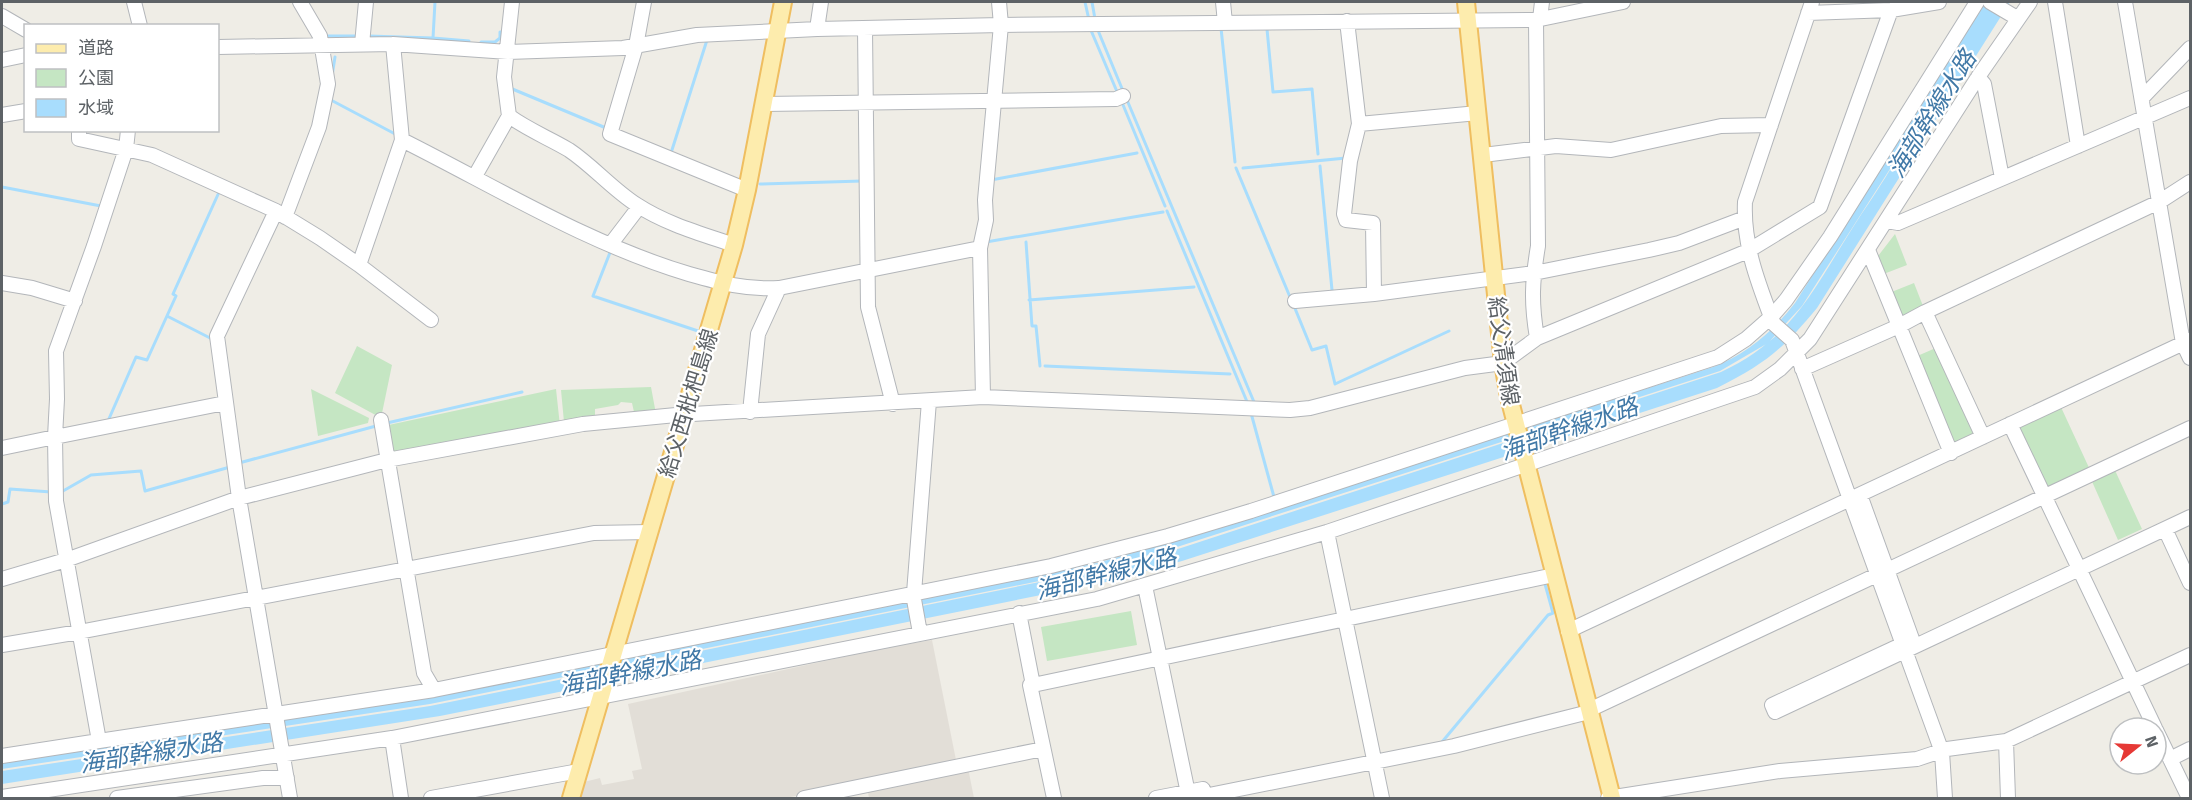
<svg xmlns="http://www.w3.org/2000/svg" width="2192" height="800" font-family="Signika,'Noto Sans JP',sans-serif">
<style>
.education{fill:#e2ded7}
.green{fill:#c5e6c3}
.water{fill:#a8ddfd}
.lines{fill:none;stroke-linecap:round;stroke-linejoin:round}
.stream{stroke:#a8ddfd;stroke-width:3}
.minor-casing{stroke:#b3b6ba;stroke-width:16}
.major-casing{stroke:#efbe60;stroke-width:20}
.minor{stroke:#fff;stroke-width:14}
.major{stroke:#fdecad;stroke-width:16}
.labels{text-anchor:middle;stroke-width:4.5;stroke-linejoin:round;paint-order:stroke}
.street-label{font-size:22px;fill:#5d6266;stroke:#fff}
.water-label{font-size:24px;font-style:italic;fill:#4179a7;stroke:#fff}
</style>
<rect width="100%" height="100%" fill="#efede6"/>
<path class="education" d="M932,640L958,770L968,768L974,798H869L866,782L785,798H579L584,782L600,778L602,785L634,779L632,771L642,769L628,704L884,648Z"/>
<path class="green" d="M1895,234L1907,265L1881,275L1875,260Z
M1914,283L1923,306L1898,318L1889,293Z
M357,346L392,365L381,418L335,393Z
M1938,347L1980,433L1953,448L1915,357Z
M651,387L656,414L634,412L632,403L621,402L618,405L595,409V421L564,422L561,390Z
M311,389L369,418L368,423L318,436Z
M556,389L560,426L393,457L384,426Z
M2060,405L2091,472L2048,491L2016,425Z
M2113,466L2142,529L2118,540L2090,477Z
M1131,611L1137,645L1047,661L1041,627Z"/>
<path class="water" d="M1986,2H2010L1817,308C1783,349 1765,364 1717,388L1182,561L1106,582L440,716L2,784V771L430,706L1099,570L1178,549L1721,372C1790,340 1811,294 1850,232C1865,208 1883,183 1897,158L1802,306L1768,343L1720,371L1177,547L1099,569L430,704L2,769V762L428,698L1097,563L1175,541L1713,367C1747,354 1772,332 1795,303Z"/>
<g class="lines">
<path class="stream" d="M1085,2L1089,20
M1092,2L1095,19
M1090,28L1118,94
M1097,28L1123,91
M1221,28L1235,162
M1267,29L1273,92L1312,89L1318,154
M324,36H359
M368,36L433,38L469,41
M433,38L435,2
M481,42H495L500,38V32H504
M332,76L335,57
M510,88L606,128
M329,99L397,135
M1121,100L1165,206
M1127,100L1254,402
M671,153L707,40
M1320,166L1332,290
M1236,168L1290,297
M1243,168L1346,158
M991,180L1137,153
M760,184L862,181
M2,187L101,206
M1167,211L1248,404
M986,240V242L1163,212
M1026,242L1032,326H1036L1040,366
M611,250L593,296L701,332
M1029,300L1194,287
M1294,306L1312,350L1326,346L1335,384L1449,331
M167,316L212,339
M1045,366L1230,374
M1251,413L1274,497
M108,421L136,357L147,360L176,296L173,294L220,190
M387,423L522,392
M239,463L376,426
M63,491L91,475L141,471L145,491L230,467
M2,504L8,502L10,489L51,492
M1442,742L1548,615L1553,613L1545,584"/>
<g class="minor-casing">
<path id="minor" d="M134,2L140,26
M644,2L636,46L610,134L747,190
M1223,2L1225,23
M1812,2L1745,202C1743,243 1757,280 1771,317L1774,324L1792,340L1942,752L1945,798
M1990,2L2017,18
M2055,2L2078,146
M2125,2L2183,343L2190,358
M1808,13L1891,10L1939,2
M2,16L26,30
M1540,19L1542,2
M1536,20L1538,246C1532,282 1531,302 1537,338
M1347,21L1359,124L1350,161L1344,214L1346,220L1373,223L1374,294L1534,273L1649,250L1679,243L1745,218
M817,29L821,2
M865,29L868,307L893,404
M362,44L366,2
M393,44L402,140C496,187 588,244 689,274C721,283 746,290 779,288L980,248
M218,47L393,44L508,52L623,48L697,35L817,29L1001,25L1536,20L1623,2
M2,60L26,55
M1978,77L1984,84L2002,178
M2142,98L2190,48
M764,104L1116,99L1123,96
M2,115L26,111
M509,116C528,130 549,138 569,150C593,166 612,189 637,205C666,224 702,234 734,245
M1359,124L1478,113
M79,130V139L152,155L276,211L320,238L359,265L431,320
M1483,155L1556,146L1611,150L1721,126L1771,125
M475,176L509,116L504,77L512,2
M276,211L217,336L239,498L290,798
M285,217L319,127L328,84L320,36L300,2
M1887,221L1898,223L2190,98
M610,245L639,207
M1868,250L1951,453
M359,265L402,140
M2,283L32,288L75,301
M1295,301L1374,294
M1925,312L1983,437
M1802,369L1899,326L1925,312L2159,202L2190,182
M983,397L980,248L986,220L985,200L1001,25L999,2
M225,403L55,437L56,501L99,741L434,690L1051,566L1168,536L1251,511L1718,357L1746,339L1771,317L1786,300L1830,237L1977,2
M750,412L758,334L779,288
M381,420L424,673L434,690
M2010,424L2155,728
M2,448L55,437L57,399L56,351L94,246L126,149L128,130
M1860,495L1912,639
M2165,529L2190,583
M1327,532L1382,798
M2,579L66,560L239,498L387,460L583,424L676,415L983,397L1290,410L1310,408L1465,368L1503,363L1537,338L1748,251L1820,207L1891,10
M1145,586L1189,798
M914,593L929,401
M913,594L920,633
M1019,613L1033,685H1030L1054,798
M1568,631L2190,340
M1903,644L1772,705L1775,712L2190,517
M2,645L79,632L594,533L650,532
M1033,685L1554,575
M1589,710L2190,428
M2156,730L2189,798
M392,738L401,798
M2006,741L2008,798
M2,756L99,741
M2170,759L2190,749
M2,797L392,738L1097,599L1327,532L1755,387L1780,369L1810,339L1978,77L2030,2
M117,798L263,778H287
M431,798L579,771
M804,798L1043,749
M1156,798L1203,789
M1194,798L1454,746L1589,712
M1608,798L1780,771L1917,759L1947,749L2006,741L2190,655"/>
</g>
<g class="major-casing">
<path id="major" d="M1466,2L1503,363L1509,397L1612,798
M571,798L734,245L747,190L783,2"/>
</g>
<use href="#minor" class="minor"/>
<use href="#major" class="major"/>
</g>
<g class="labels">
<g class="street-label">
<text transform="translate(1504 351) rotate(82)" y="8">給父清須線</text>
<text transform="translate(688 403) rotate(-73)" y="8">給父西枇杷島線</text>
</g>
<g class="water-label">
<text transform="translate(1932 114) rotate(-58)" y="8">海部幹線水路</text>
<text transform="translate(1569 429) rotate(-19)" y="8">海部幹線水路</text>
<text transform="translate(1106 574) rotate(-14)" y="8">海部幹線水路</text>
<text transform="translate(630 673) rotate(-11)" y="8">海部幹線水路</text>
<text transform="translate(151 753) rotate(-9)" y="8">海部幹線水路</text>
</g>
</g>
<rect width="2192" height="800" fill="none" stroke="#5d6266" stroke-width="6"/>
<rect x="24" y="24" width="195" height="108" fill="#ffffff" stroke="#bec0c2" stroke-width="1.5"/>
<rect x="36" y="44" width="30" height="9" fill="#fdecad" stroke="#bec0c2" stroke-width="1.5"/>
<text x="78" y="54" font-size="18" fill="#5d6266">道路</text>
<rect x="36" y="69" width="30" height="18" fill="#c5e6c3" stroke="#bec0c2" stroke-width="1.5"/>
<text x="78" y="84" font-size="18" fill="#5d6266">公園</text>
<rect x="36" y="99" width="30" height="18" fill="#a8ddfd" stroke="#bec0c2" stroke-width="1.5"/>
<text x="78" y="114" font-size="18" fill="#5d6266">水域</text>
<g transform="translate(2138 746) rotate(72)"><circle r="28" fill="#ffffff" stroke="#bec0c2" stroke-width="1.5"/>
<path d="M0-4.5L10 22L0 15L-10 22Z" fill="#e63935"/>
<text y="-9" font-size="16" font-weight="bold" text-anchor="middle" fill="#5d6266">N</text>
</g>
</svg>
